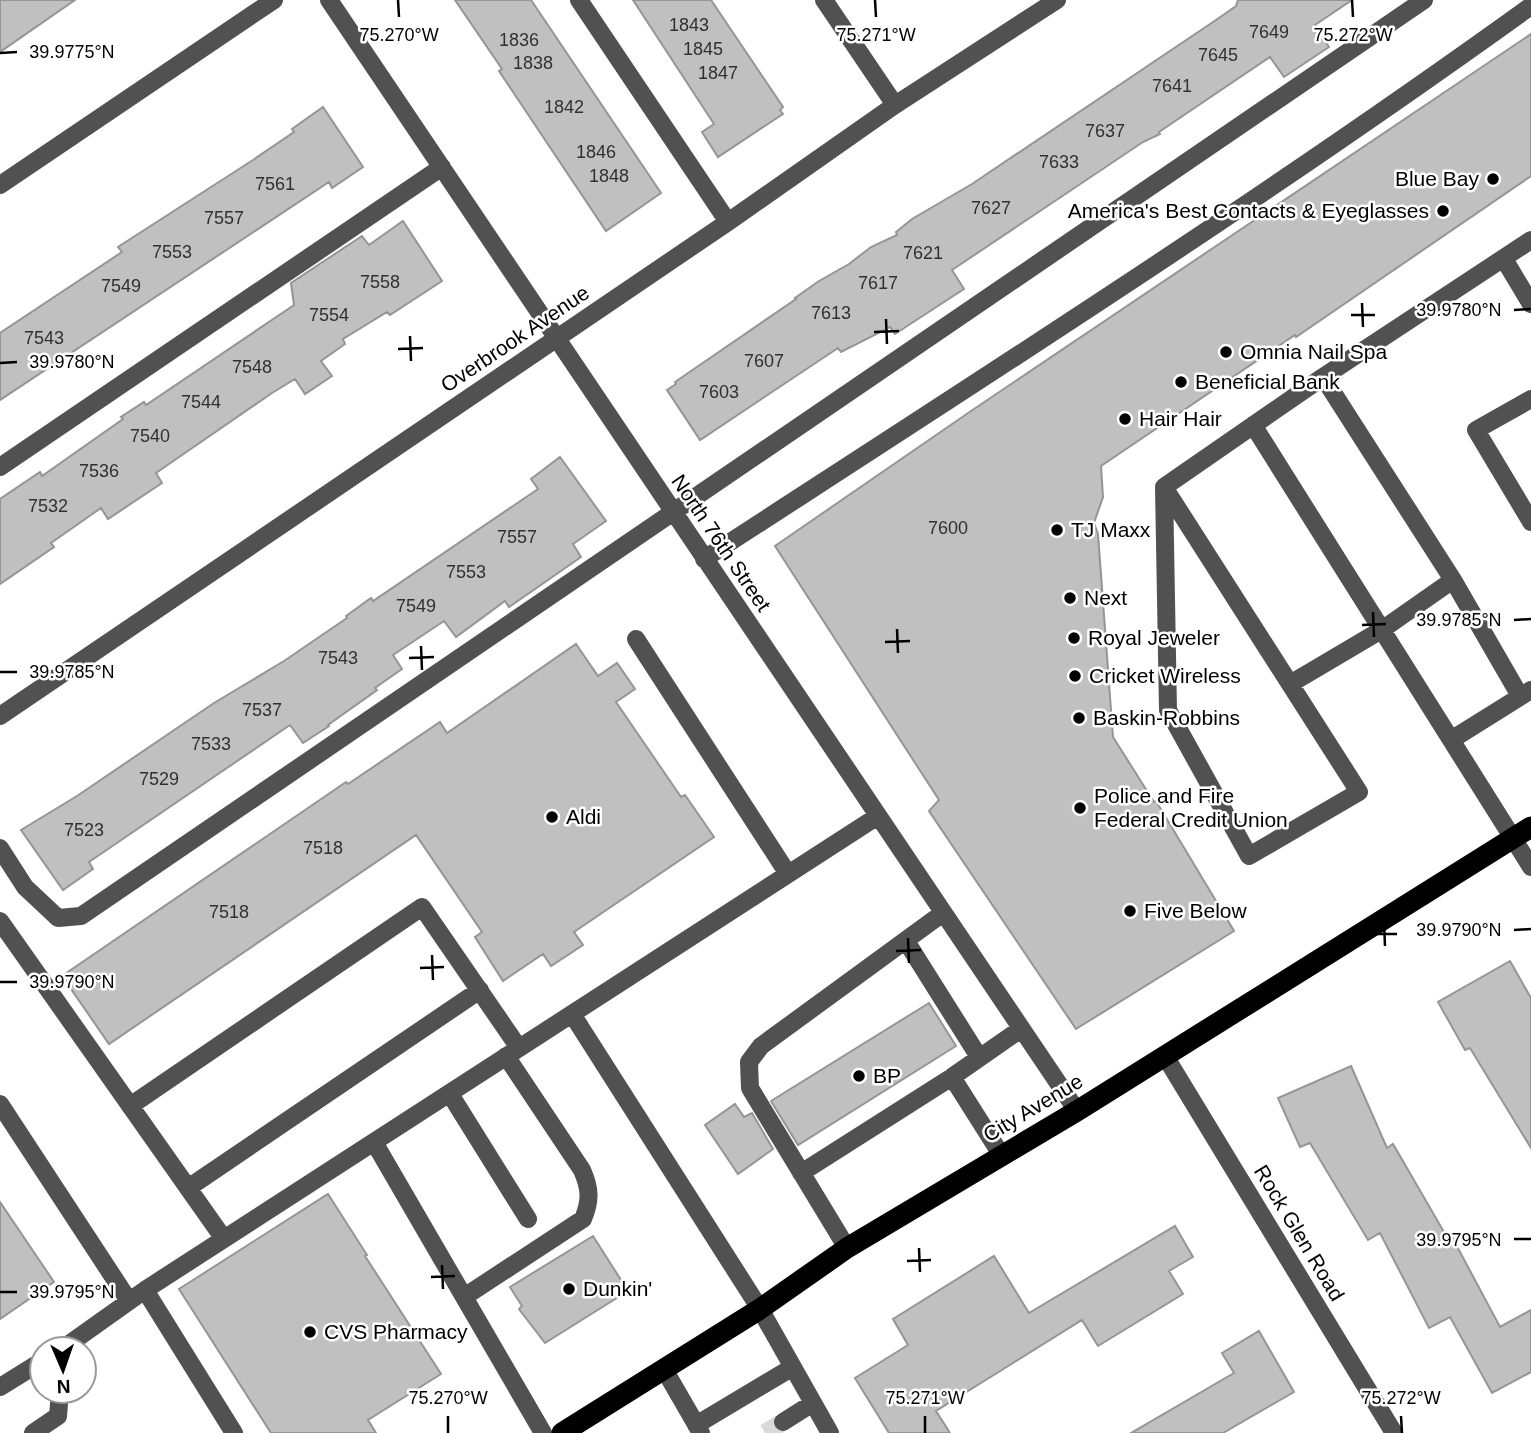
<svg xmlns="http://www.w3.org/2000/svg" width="1531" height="1433" font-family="Arial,sans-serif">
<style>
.building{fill:#c0c0c0;stroke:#959595;stroke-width:2}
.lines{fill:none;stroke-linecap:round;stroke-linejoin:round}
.minor-tunnel{stroke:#d9d9d9;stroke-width:18;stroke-dasharray:18 9;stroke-linecap:butt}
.minor{stroke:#515151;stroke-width:18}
.highway{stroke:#000;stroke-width:21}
.ticks{fill:none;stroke:#000;stroke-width:2.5}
.poi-dot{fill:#000;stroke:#fff;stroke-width:2.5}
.labels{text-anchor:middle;stroke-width:5;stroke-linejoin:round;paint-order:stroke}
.number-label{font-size:18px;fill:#303030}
.poi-label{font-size:21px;fill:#000;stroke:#fff;text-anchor:start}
.street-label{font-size:21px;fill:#000;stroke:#fff}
.ticks-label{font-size:18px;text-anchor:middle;fill:#000;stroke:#fff;stroke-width:5;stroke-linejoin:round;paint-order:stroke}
</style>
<rect width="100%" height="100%" fill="#fff"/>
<path class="building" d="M0,0H75L0,52Z
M455,0H531L661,193L606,231L499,71L502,69Z
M633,0H711L783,107L780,110L783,114L718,157L702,132L714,124Z
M1238,0H1352L1315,25L1329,47L1284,77L1270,57L1159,132L1160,134L1143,142L952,270L964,289L895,334L890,327L841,352L838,348L700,440L667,390L676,384L675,382L796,299L795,298L819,281L849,264L871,247L897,235L896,232L912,219L972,184L1213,22L1236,6Z
M1531,34V176L1296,337L1295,335L1101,466L1103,497L1094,523L1098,534L1113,737L1154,802L1156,801L1234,931L1076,1029L929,811L939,800L775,546L971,411Z
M323,107L363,167L332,188L329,182L0,400V333L122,252L118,247L253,160L294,132L292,129Z
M403,221L442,281L390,315L387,312L343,339L345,344L321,361L332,376L305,394L295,379L272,393L156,473L162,483L108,519L101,508L51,543L54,547L0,584V499L40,472L42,476L123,419L121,417L144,402L146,405L294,305L291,283L362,236L369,245Z
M560,457L606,521L573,544L581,557L509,607L505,601L456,637L444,621L393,655L402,669L375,688L377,690L328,725L329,726L303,743L290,725L89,862L93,869L63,890L21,830L77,796L214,703L284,661L347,618L346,616L371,598L373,601L538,489L531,479Z
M576,644L598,676L617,663L635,689L616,702L681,797L685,795L714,837L574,932L583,945L551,966L543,954L503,981L475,937L482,932L416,835L109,1044L62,976L346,782L348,784L440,722L447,733Z
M1510,961L1531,998V1148L1470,1048L1465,1050L1438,1002Z
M929,1003L956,1046L798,1145L771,1101Z
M1351,1066L1387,1148L1393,1144L1448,1239L1452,1237L1500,1327L1531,1310V1372L1492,1393L1450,1317L1429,1328L1380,1233L1368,1240L1310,1143L1300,1147L1278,1098Z
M735,1104L744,1117L752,1113L773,1149L738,1174L705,1125Z
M328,1194L367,1255L365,1256L441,1374L368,1420L376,1433H271L179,1289Z
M0,1202L54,1282L0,1319Z
M1175,1226L1193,1257L1169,1271L1183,1294L1098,1346L1082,1320L936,1411L950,1433H889L855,1378L908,1345L893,1319L994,1256L1029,1313Z
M593,1236L628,1291L545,1343L519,1309L522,1306L510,1287Z
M1259,1331L1294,1392L1223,1433H1131L1234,1373L1222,1353Z"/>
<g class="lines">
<path class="minor-tunnel" d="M765,1433L783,1422"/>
<path class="minor" d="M329,0L1077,1111
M579,0L728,222
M824,0L895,105
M0,185L274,0
M1504,259L1531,304
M1531,399L1476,430L1531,522
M1253,425L1531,867
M0,467L442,167
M1164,487L1359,792L1249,856L1168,710Z
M1164,487L1323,377L1531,240
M704,559C983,378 1262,200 1531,6
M1453,580L1520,696
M636,639L788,874
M1290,684L1383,629L1453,580L1323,377
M0,716L728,222L895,105L1057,0
M1451,740L1531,690
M0,848L25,887L58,918L81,916L1424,0
M0,921L224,1239
M906,941L979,1057
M572,1014L760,1309L830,1433
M1165,1056L1394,1433
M952,1077L1021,1029
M450,1094L528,1219
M0,1104L129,1301
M130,1106L422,907L519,1048
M374,1142L543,1433
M801,1173L952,1077L1002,1156
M188,1188L480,990
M847,1248L750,1088L749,1062L761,1046L943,913
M145,1290L234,1433
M464,1297L583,1219C591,1200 590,1188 582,1170L506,1056
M62,1349L145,1290L878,816
M664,1369L701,1433
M0,1387L42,1361
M783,1422L813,1403
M696,1425L793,1367
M33,1433L58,1416L60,1391"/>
<path class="highway" d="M562,1433L760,1309L847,1248L1077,1111L1531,827"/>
</g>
<path class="ticks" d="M398,0L399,17M875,0L876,17M1352,0L1353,17M0,53L17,52M1362,303L1363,327M1514,310L1531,309M1351,315H1375M886,319L887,344M874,332L899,331M410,336L411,361M398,349L423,348M0,363L17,362M1373,612L1374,637M1514,620L1531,619M1362,625L1386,624M897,629L898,653M885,642L910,641M421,646L422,670M409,658L434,657M0,672H17M1384,922L1385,946M1514,930L1531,929M1372,934H1397M908,938L909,963M896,951L921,950M432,955L433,980M420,968L444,967M0,982H17M1514,1239H1531M919,1248L920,1272M907,1261L931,1260M442,1265L443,1289M431,1277L455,1276M0,1292H17M448,1416V1433M925,1416V1433M1401,1416L1402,1433"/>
<g class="poi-dot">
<circle cx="1493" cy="179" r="7"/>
<circle cx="1443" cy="211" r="7"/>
<circle cx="1226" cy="352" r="7"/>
<circle cx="1181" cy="382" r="7"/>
<circle cx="1125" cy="419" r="7"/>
<circle cx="1057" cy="530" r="7"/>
<circle cx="1070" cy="598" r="7"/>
<circle cx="1074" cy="638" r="7"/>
<circle cx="1075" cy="676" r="7"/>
<circle cx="1079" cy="718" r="7"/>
<circle cx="1080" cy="808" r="7"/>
<circle cx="552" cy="817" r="7"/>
<circle cx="1130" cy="911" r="7"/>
<circle cx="859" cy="1076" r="7"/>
<circle cx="569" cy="1289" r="7"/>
<circle cx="310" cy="1332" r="7"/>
</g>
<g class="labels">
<g class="number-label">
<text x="689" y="31">1843</text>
<text x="1269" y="38">7649</text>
<text x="519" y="46">1836</text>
<text x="703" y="55">1845</text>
<text x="1218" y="61">7645</text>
<text x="533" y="69">1838</text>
<text x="718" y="79">1847</text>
<text x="1172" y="92">7641</text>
<text x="564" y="113">1842</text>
<text x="1105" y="137">7637</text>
<text x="596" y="158">1846</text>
<text x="1059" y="168">7633</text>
<text x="609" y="182">1848</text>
<text x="275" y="190">7561</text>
<text x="991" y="214">7627</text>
<text x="224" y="224">7557</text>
<text x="172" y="258">7553</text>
<text x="923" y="259">7621</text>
<text x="380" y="288">7558</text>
<text x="878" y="289">7617</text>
<text x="121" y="292">7549</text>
<text x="831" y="319">7613</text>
<text x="329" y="321">7554</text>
<text x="44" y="344">7543</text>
<text x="764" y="367">7607</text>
<text x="252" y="373">7548</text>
<text x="719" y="398">7603</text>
<text x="201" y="408">7544</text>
<text x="150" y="442">7540</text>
<text x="99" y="477">7536</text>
<text x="48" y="512">7532</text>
<text x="948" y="534">7600</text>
<text x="517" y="543">7557</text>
<text x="466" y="578">7553</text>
<text x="416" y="612">7549</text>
<text x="338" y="664">7543</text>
<text x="262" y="716">7537</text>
<text x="211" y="750">7533</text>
<text x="159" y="785">7529</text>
<text x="84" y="836">7523</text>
<text x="323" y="854">7518</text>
<text x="229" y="918">7518</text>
</g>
<g class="poi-label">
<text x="1479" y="186" text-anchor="end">Blue Bay</text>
<text x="1429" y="218" text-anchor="end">America's Best Contacts &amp; Eyeglasses</text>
<text x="1240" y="359">Omnia Nail Spa</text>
<text x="1195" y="389">Beneficial Bank</text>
<text x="1139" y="426">Hair Hair</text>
<text x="1071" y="537">TJ Maxx</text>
<text x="1084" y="605">Next</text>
<text x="1088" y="645">Royal Jeweler</text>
<text x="1089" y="683">Cricket Wireless</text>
<text x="1093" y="725">Baskin-Robbins</text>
<text x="1094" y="803">Police and Fire<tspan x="1094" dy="24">Federal Credit Union</tspan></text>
<text x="566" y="824">Aldi</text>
<text x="1144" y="918">Five Below</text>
<text x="873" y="1083">BP</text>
<text x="583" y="1296">Dunkin'</text>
<text x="324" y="1339">CVS Pharmacy</text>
</g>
<g class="street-label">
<text transform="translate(515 339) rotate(-34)" y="7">Overbrook Avenue</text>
<text transform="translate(721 543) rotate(56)" y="7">North 76th Street</text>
<text transform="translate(1033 1108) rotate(-31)" y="7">City Avenue</text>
<text transform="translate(1299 1233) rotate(59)" y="7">Rock Glen Road</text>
</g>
</g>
<g class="ticks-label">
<text x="399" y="41">75.270°W</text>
<text x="876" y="41">75.271°W</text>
<text x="1353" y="41">75.272°W</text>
<text x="72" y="58">39.9775°N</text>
<text x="1459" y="316">39.9780°N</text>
<text x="72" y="368">39.9780°N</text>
<text x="1459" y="626">39.9785°N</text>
<text x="72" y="678">39.9785°N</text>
<text x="1459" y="936">39.9790°N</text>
<text x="72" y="988">39.9790°N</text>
<text x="1459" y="1246">39.9795°N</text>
<text x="72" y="1298">39.9795°N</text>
<text x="448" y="1404">75.270°W</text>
<text x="925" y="1404">75.271°W</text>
<text x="1401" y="1404">75.272°W</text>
</g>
<g transform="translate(63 1370) rotate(178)"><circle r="33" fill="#ffffff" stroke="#999999" stroke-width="2"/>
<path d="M0-5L12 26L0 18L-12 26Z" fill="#000000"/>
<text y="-10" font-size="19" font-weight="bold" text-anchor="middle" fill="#000000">N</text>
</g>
</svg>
